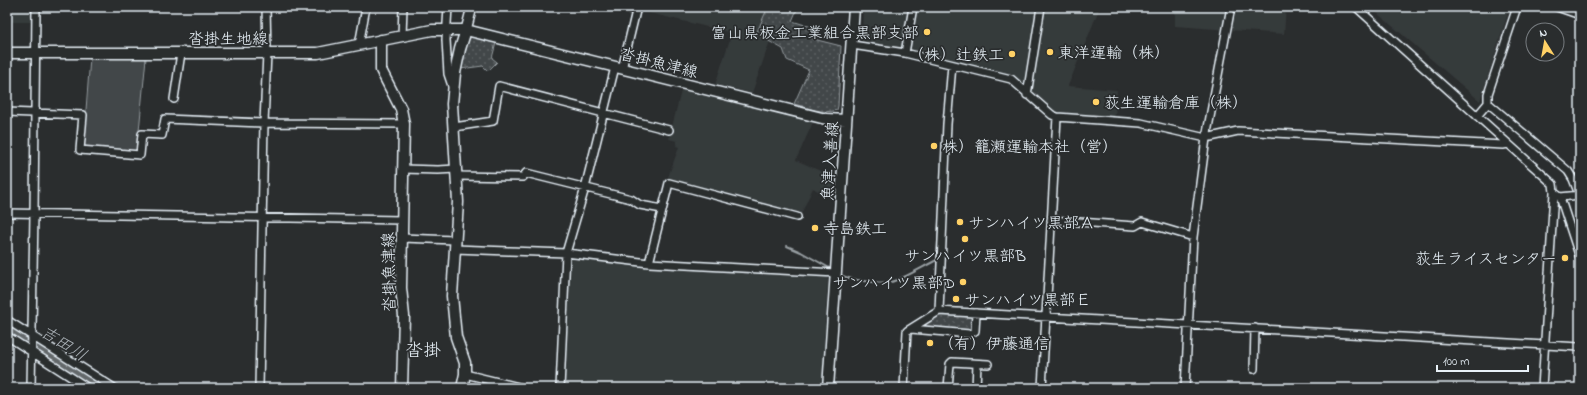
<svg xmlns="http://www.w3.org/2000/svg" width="1587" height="395" font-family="'Indie Flower','Klee One',sans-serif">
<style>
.built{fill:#363a3b}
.grass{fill:url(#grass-dots);stroke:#959ca0}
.green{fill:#424648;stroke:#959ca0}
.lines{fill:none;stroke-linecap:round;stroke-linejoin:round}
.stream{stroke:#989fa3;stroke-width:2}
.river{stroke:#63686b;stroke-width:11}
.minor-casing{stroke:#e8f1f8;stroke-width:10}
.tertiary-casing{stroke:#e8f1f8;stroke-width:12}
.secondary-casing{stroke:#e8f1f8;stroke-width:13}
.minor{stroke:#2a2d2e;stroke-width:7}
.tertiary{stroke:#2a2d2e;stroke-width:9}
.secondary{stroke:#2a2d2e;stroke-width:10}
.poi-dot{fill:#ffd166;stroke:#2a2d2e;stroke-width:1.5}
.labels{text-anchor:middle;stroke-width:3.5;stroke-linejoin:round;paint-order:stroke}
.poi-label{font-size:16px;fill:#e8f1f8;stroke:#2a2d2e;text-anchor:start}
.street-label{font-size:16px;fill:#e8f1f8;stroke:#2a2d2e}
.water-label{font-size:17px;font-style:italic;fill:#acb3b9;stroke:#2a2d2e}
.quarter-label{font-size:18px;fill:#e8f1f8;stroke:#2a2d2e}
</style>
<defs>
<pattern id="grass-dots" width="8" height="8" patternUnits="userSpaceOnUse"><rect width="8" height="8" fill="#424648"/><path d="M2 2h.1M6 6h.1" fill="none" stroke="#5d6163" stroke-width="1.8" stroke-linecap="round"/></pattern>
</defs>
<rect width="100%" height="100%" fill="#2a2d2e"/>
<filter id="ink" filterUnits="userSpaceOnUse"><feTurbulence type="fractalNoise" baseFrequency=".025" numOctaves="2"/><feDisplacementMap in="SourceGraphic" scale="8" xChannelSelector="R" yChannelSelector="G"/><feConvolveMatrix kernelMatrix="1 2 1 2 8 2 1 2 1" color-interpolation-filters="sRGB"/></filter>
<g filter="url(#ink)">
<path class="built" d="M7,7H33V22H7Z
M596,7H768L756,34L770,41L752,93L715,85L732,33L633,9L631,16Z
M863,7H1100L1068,86L1117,90L1115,117L1055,114L1009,74L862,40Z
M1175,7H1286L1284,34L1175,26Z
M1370,7H1510L1480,101Z
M682,87L814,120L796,160L836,178L834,201L813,188L801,214L667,180L679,147L676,146L677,141L669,139Z
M569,258L828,277L822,388H564Z"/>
<path class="grass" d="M768,7H798L792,21L815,28L813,39L841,46L838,106L837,110C824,115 807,107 794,104L809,70L787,60L783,49L756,34Z
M467,36H470L496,43L492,58L497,62L488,71L483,66L460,69Z
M938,313L972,316V328L967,330L921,327V325Z"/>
<path class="green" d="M90,58H146L137,152L83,149Z"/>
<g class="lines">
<path class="stream" d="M787,246L801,252L833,270
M839,274C848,280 880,284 891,282C901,280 926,265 937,260L939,222"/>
<path class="river" d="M7,327L103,388"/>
<g class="minor-casing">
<path id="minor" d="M266,7L267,53L264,123L404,124
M448,7L446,40L448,74L453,89
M1356,7L1553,184L1554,192L1542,388
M1557,7L1580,15
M402,36L403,7
M359,45L366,7
M852,45L905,53L1011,79L1052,115L1057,117L1141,123L1206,138L1238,131L1503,145L1508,144
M905,53L913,7
M622,69L636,11
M1027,95L1041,7
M174,99L181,53
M1488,103L1568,171L1573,179L1580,197
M7,112L83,115L80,150L140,155L142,134L162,135L165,119L264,123L259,388
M1477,116L1488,103V94L1517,7
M454,127L493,121L499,86L669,130
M403,169L438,170L456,169
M457,176L523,177L526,173L631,199L640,205L662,209
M1554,192L1560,197L1580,258
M1560,197L1580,195
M7,213L402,220
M1051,220L1135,226L1142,222L1193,237
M402,238L455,240
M455,249L566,253L649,263L836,273
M649,263L669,183L797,217
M939,311L947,124L952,65
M7,320L114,388
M911,329L970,334L975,331L976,313
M7,336L88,388
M1254,369L1255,328
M465,374L523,388
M31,388L34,214L36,7
M560,388L566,253L585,188L615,67
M904,388L907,331L939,311L1580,347
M948,388L950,364L952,362L988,364
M976,388L977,364
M1042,388L1057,117
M1185,388L1193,237L1206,138L1231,7"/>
</g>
<g class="tertiary-casing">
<path id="tertiary" d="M466,30L472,7"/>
</g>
<g class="secondary-casing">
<path id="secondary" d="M381,40V70L401,109L404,124L401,288L404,316L402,388
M7,53H318L432,30H466L826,119L846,120
M462,388L465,374V363L456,337L452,296L458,202L452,104L455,73L460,49L466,30
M828,388L854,7"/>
</g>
<use href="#minor" class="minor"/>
<use href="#tertiary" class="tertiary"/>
<use href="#secondary" class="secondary"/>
</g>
</g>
<g class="poi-dot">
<circle cx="927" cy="32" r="4"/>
<circle cx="1050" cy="52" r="4"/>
<circle cx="1012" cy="54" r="4"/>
<circle cx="1096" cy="102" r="4"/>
<circle cx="934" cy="146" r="4"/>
<circle cx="960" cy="222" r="4"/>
<circle cx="815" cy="228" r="4"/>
<circle cx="965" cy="239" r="4"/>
<circle cx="1565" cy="258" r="4"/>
<circle cx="963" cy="282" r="4"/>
<circle cx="956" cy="299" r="4"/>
<circle cx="930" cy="343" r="4"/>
</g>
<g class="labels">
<g class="poi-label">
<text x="919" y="38" text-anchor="end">富山県板金工業組合黒部支部</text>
<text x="1058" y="58">東洋運輸（株）</text>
<text x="1004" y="60" text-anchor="end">（株）辻鉄工</text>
<text x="1104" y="108">荻生運輸倉庫（株）</text>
<text x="942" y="152">株）籠瀬運輸本社（営）</text>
<text x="968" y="228">サンハイツ黒部Ａ</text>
<text x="823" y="234">寺島鉄工</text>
<text x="965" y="261" text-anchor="middle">サンハイツ黒部B</text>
<text x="1557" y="264" text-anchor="end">荻生ライスセンター</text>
<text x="955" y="288" text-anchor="end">サンハイツ黒部D</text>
<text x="964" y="305">サンハイツ黒部Ｅ</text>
<text x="938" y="349">（有）伊藤通信</text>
</g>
<g class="street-label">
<text x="228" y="44">沓掛生地線</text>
<text transform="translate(659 62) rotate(14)" y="6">沓掛魚津線</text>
<text transform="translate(829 161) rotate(-86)" y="6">魚津入善線</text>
<text transform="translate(388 272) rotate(-91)" y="6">沓掛魚津線</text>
</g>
<g class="water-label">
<text transform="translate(64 343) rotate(32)" y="6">吉田川</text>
</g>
<g class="quarter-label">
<text x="423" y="356">沓掛</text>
</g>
</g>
<rect width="1587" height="395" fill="none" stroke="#2a2d2e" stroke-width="24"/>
<rect x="12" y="12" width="1563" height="371" fill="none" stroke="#e8f1f8" stroke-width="1.5" filter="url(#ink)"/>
<g transform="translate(1545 42) rotate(349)"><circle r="19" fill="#2a2d2e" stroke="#767b7f"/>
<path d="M0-3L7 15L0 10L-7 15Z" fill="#ffd166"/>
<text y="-6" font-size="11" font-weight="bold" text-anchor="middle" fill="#e8f1f8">N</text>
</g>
<path d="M1437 365v6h91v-6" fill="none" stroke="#e8f1f8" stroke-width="2"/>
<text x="1443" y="365" font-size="12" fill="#e8f1f8" stroke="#2a2d2e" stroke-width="3" paint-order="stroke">100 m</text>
</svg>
